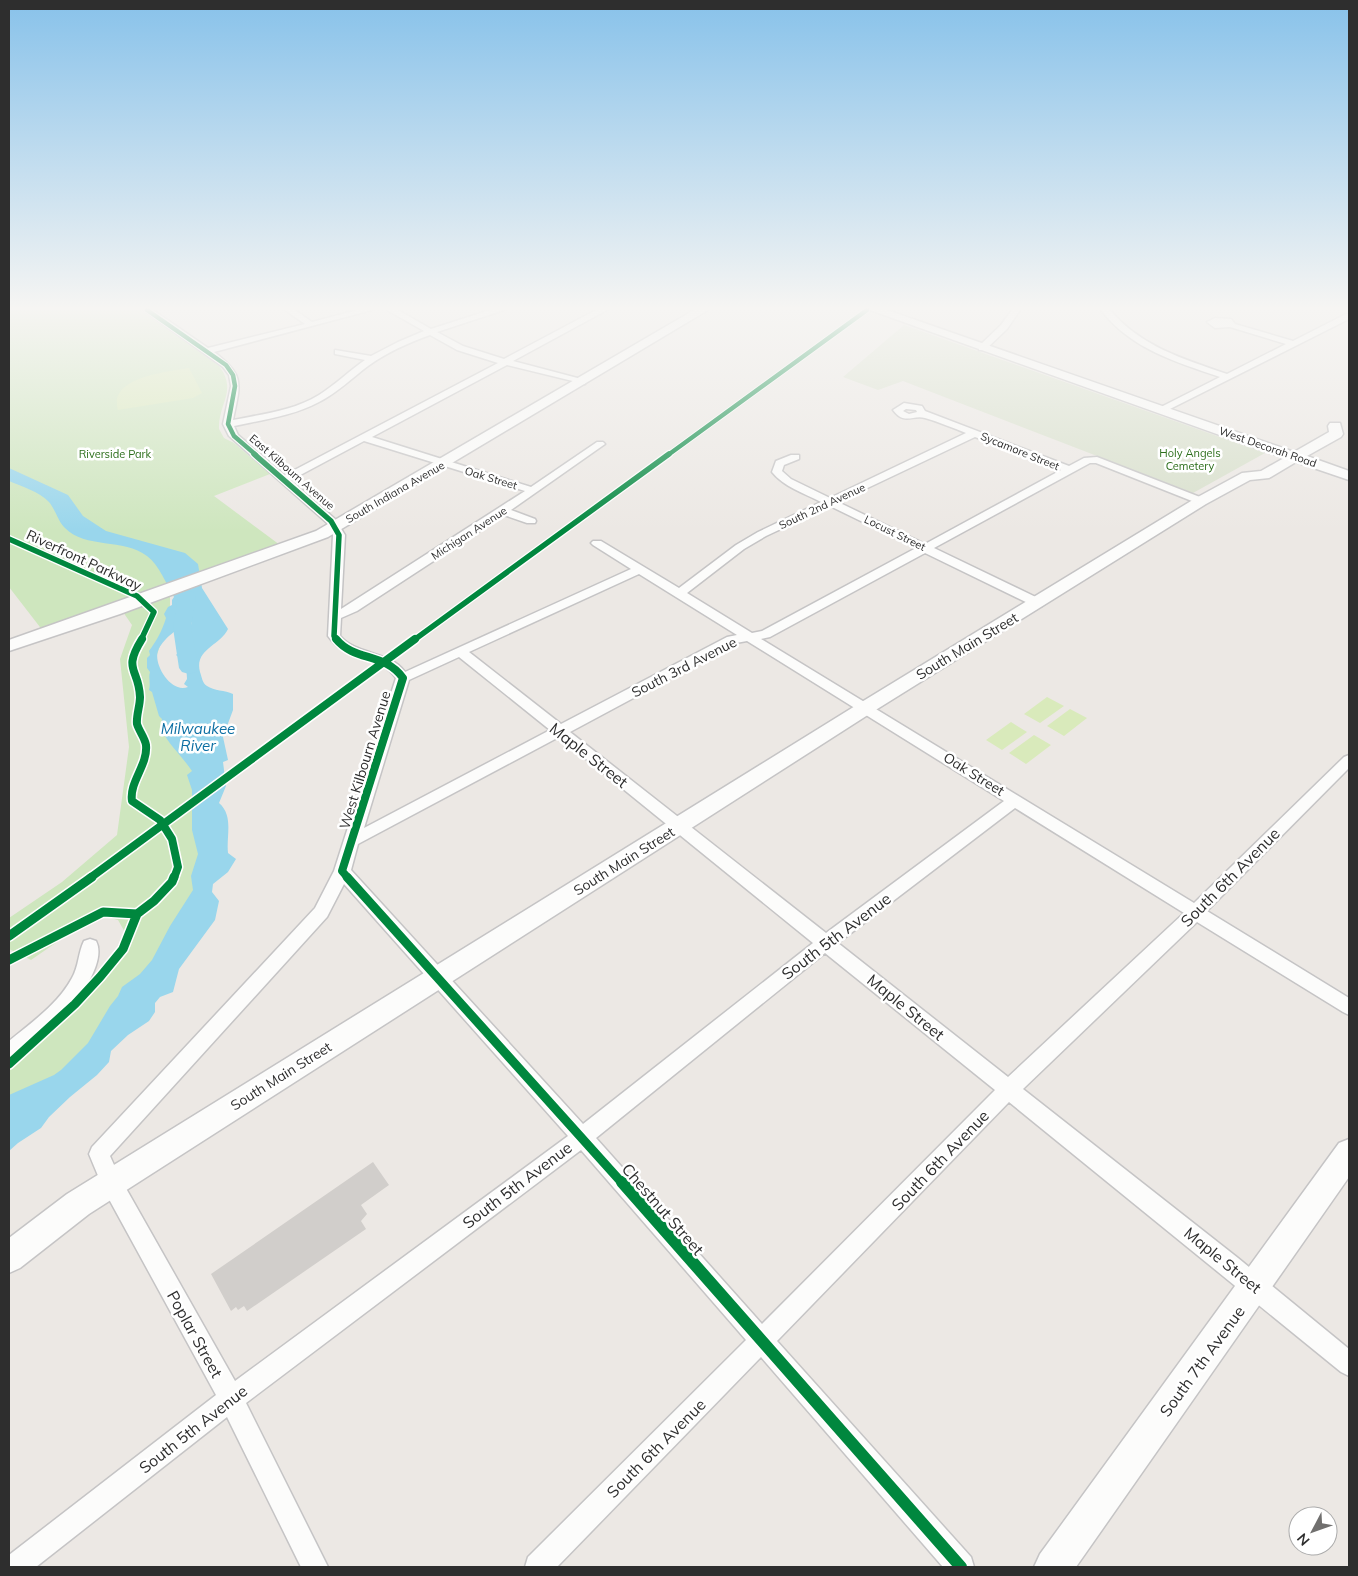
<svg xmlns="http://www.w3.org/2000/svg" width="1358" height="1576" font-family="Mulish,sans-serif">
<style>
.green{fill:#cee6be}
.cemetery{fill:#d8e0cc}
.pitch{fill:#d9eabb}
.water{fill:#99d6ec;fill-rule:evenodd}
.lines{fill:none;stroke-linecap:round;stroke-linejoin:round}
.river{fill:#99d6ec;fill-rule:evenodd}
.building{fill:#d1cecb}
.street-casing{stroke:#c5c4c5;stroke-width:3}
.secondary-casing{stroke:#c5c4c5;stroke-width:3}
.street{fill:#fcfcfb;fill-rule:evenodd}
.secondary{fill:#fcfcfb;fill-rule:evenodd}
.cycleway-far4-casing{stroke:#fff;stroke-width:6}
.cycleway-far3-casing{stroke:#fff;stroke-width:8}
.cycleway-far2-casing{stroke:#fff;stroke-width:11}
.cycleway-far1-casing{stroke:#fff;stroke-width:12}
.cycleway-casing{stroke:#fff;stroke-width:15}
.cycleway-far4{stroke:#00873e;stroke-width:4.5}
.cycleway-far3{stroke:#00873e;stroke-width:5.5}
.cycleway-far2{stroke:#00873e;stroke-width:8}
.cycleway-far1{stroke:#00873e;stroke-width:9}
.cycleway{stroke:#00873e;stroke-width:12}
.labels{text-anchor:middle;stroke-width:5;stroke-linejoin:round;paint-order:stroke}
.far-street-label{font-size:11px;fill:#2e2e2e;stroke:#fff}
.far-park-label{font-size:11px;fill:#2c6e1b;stroke:#fff}
.street-label{font-size:14px;fill:#2e2e2e;stroke:#fff}
.water-label{font-size:15px;font-style:italic;fill:#0d6fa3;stroke:#fff}
.near-street-label{font-size:16px;fill:#2e2e2e;stroke:#fff}
</style>
<rect width="100%" height="100%" fill="#ece8e4"/>
<path class="green" d="M9,310H140L219,366C238,391 218,403 219,429L224,438L234,443L270,474L214,496L280,545L43,631L9,587Z
M170,594V617L152,669L192,765L200,860L194,893L165,944L100,1034L67,1070L9,1098V1058C52,1020 96,984 126,934L118,920L103,916L86,922L31,960L9,949V918L62,882L117,835L129,747L120,659L132,625L123,612Z"/>
<path class="cemetery" d="M904,325L949,341L1265,453L1193,493L903,381L878,390L843,377Z"/>
<path class="pitch" d="M189,368L202,393L193,398L118,410C108,377 167,372 189,368Z
M1047,697L1064,706L1040,723L1024,714Z
M1070,709L1087,718L1064,736L1047,726Z
M1011,722L1027,732L1002,750L986,740Z
M1034,735L1051,745L1026,764L1009,753Z"/>
<path class="water" d="M9,468L68,495L83,516L106,531L185,553L198,564L202,588L228,629C220,646 194,649 200,672C202,677 202,683 207,686C214,691 225,690 233,694V710L223,737L228,760L223,762L226,786L219,803C234,816 226,836 228,853L236,859L228,872L213,884L212,892L219,901L215,920L179,969L173,992L160,997L155,1003V1012L149,1021L128,1035L111,1051L109,1062L97,1075L70,1097L49,1117L41,1128L18,1143L9,1151V1095L54,1075L61,1070L88,1043L110,1006L118,996L122,987L140,974L152,960L170,926L193,890L191,876L198,854L192,830V790L187,775L192,771C182,756 169,745 161,729L162,719L159,716L152,692L149,690C151,683 148,678 150,672L147,668V658L150,655L149,651C157,640 162,631 166,618L164,614L168,607L172,605V600L174,597C166,584 160,566 147,556C124,538 85,549 65,528C59,523 55,509 49,502C40,492 21,486 9,481ZM189,621H192L189,633L180,644L179,652L176,655L186,663L187,679L184,684L188,687C171,694 153,664 158,651C162,639 179,628 189,621Z"/>
<g class="lines">
<path class="river" d="M187,591L193,592L196,596L191,628L199,668L196,672L189,674L182,672L179,668L173,628L178,596L181,592Z"/>
</g>
<path class="building" d="M373,1162L389,1185L361,1205L367,1214L361,1221L366,1229L247,1311L244,1306L238,1310L236,1307L231,1311L211,1274Z"/>
<g class="lines">
<g class="street-casing">
<path id="street" d="M143,310H153L208,348L305,324L285,310H295L312,322L357,310H372L214,352C246,376 240,384 233,420C262,414 293,411 319,395C335,385 349,371 365,360L335,354V350L371,356L398,342L424,331L387,310H398L431,329L490,310H504L437,332L463,346L504,359L596,310H607L513,361L585,380V384L507,365L372,437L531,487L597,442H603L605,444L511,510L535,519L536,521L535,523H527L504,515L357,611L341,618L340,636C357,656 389,650 405,672L631,569L593,545L591,543L593,541H601L679,588L736,545L758,532L821,502C804,493 784,487 772,472L776,461L791,455H799V459L784,465L782,471L791,479L830,498L966,433C953,428 939,422 925,418C913,414 905,426 893,410L904,403L922,406L925,411L1069,466L1084,458L1097,457L1205,499L1206,501L1205,503H1197L1096,463H1090L934,548L1042,600L1044,603L1042,606H1034L925,553L770,637L761,639L1194,903L1344,757L1349,755V768L1207,911L1349,998V1015L1343,1012L1197,922L1023,1089L1238,1258L1349,1349V1376L1341,1372L1009,1102L777,1341L971,1557L974,1567H943L761,1357L557,1567H525L528,1557L746,1340L581,1150L246,1403L328,1567H301L227,1417L36,1567H9V1555L216,1395L104,1190L89,1154L92,1147L315,908L334,871L396,678C379,653 347,664 328,636L333,535L327,523L229,436L223,424L231,386L229,375L223,367ZM430,335L457,350L498,363L285,475L238,435L234,426C262,420 293,416 319,402C337,393 352,378 368,366C387,352 408,343 430,335ZM906,409L916,410L917,412L909,414L903,411ZM975,437L1061,470L925,544L838,502ZM364,441L525,491L341,609L345,535L335,519L291,480ZM830,506L916,548L762,631L752,633L687,593L744,549L766,536ZM639,574L737,635L727,637L561,724L469,652ZM747,641L1004,801L826,933L570,732L736,643ZM459,657L550,730L364,828L409,680ZM559,737L813,943L583,1124L351,870L358,844ZM1015,808L1184,913L1008,1077L838,943ZM344,884L568,1136L235,1381L119,1176L110,1156L327,917ZM825,953L995,1090L762,1324L596,1138Z
M1012,310H1020L1007,329L985,350H979V346L1001,325Z
M1101,310H1110C1140,346 1183,359 1227,374L1286,344L1230,327L1215,328L1207,322L1215,318L1231,319L1235,324L1293,341L1346,314H1349V319L1162,413L1159,412V408L1220,377C1176,362 1131,349 1101,310Z
M90,939L96,941C113,973 37,1052 9,1060V1041C32,1022 58,1004 72,978C79,966 78,953 84,941Z"/>
</g>
<g class="secondary-casing">
<path id="secondary" d="M694,310H708L328,537L120,614L9,651V640L316,531Z
M870,310H887L1294,452L1329,432L1328,426L1330,423H1340L1343,434L1341,437L1307,456L1349,471V480L1296,462L1269,478L1250,480L1206,504L874,711L89,1214L20,1268L9,1273V1238L67,1194L860,703L1196,498L1242,473L1261,471L1284,458Z
M1349,1139V1177L1076,1567H1034L1040,1554L1339,1143Z"/>
</g>
<use href="#street" class="street"/>
<use href="#secondary" class="secondary"/>
<g class="cycleway-far4-casing">
<path id="cycleway-far4" d="M147,310L226,365L233,375L235,386L228,424L234,436L256,455
M668,455L867,310"/>
</g>
<g class="cycleway-far3-casing">
<path id="cycleway-far3" d="M254,454L331,521L339,535L334,636L337,640
M9,539L137,596L154,612L141,640
M414,640L669,454"/>
</g>
<g class="cycleway-far2-casing">
<path id="cycleway-far2" d="M142,639C122,671 139,668 140,697C140,706 136,716 137,724C139,731 145,738 146,745C148,765 129,782 132,801L160,820L172,839L178,867L174,878
M336,639C355,662 384,652 403,678L342,871L348,878
M90,878L415,639"/>
</g>
<g class="cycleway-far1-casing">
<path id="cycleway-far1" d="M347,877L623,1184
M9,936L92,877
M9,960L103,912L137,914
M9,1064L75,1004L100,977L123,949L137,914L154,901L172,882L174,877"/>
</g>
<g class="cycleway-casing">
<path id="cycleway" d="M622,1182L961,1567"/>
</g>
<use href="#cycleway-far4" class="cycleway-far4"/>
<use href="#cycleway-far3" class="cycleway-far3"/>
<use href="#cycleway-far2" class="cycleway-far2"/>
<use href="#cycleway-far1" class="cycleway-far1"/>
<use href="#cycleway" class="cycleway"/>
</g>
<linearGradient id="sky" x2="0" y2="1"><stop stop-color="#88c2ea"/><stop offset="0.58" stop-color="#f6f5f3"/><stop offset="1" stop-color="#f6f5f3" stop-opacity="0"/></linearGradient>
<rect width="1358" height="531" fill="url(#sky)"/>
<g class="labels">
<g class="far-street-label">
<text transform="translate(1268 447) rotate(19)" y="4">West Decorah Road</text>
<text transform="translate(1020 451) rotate(22)" y="4">Sycamore Street</text>
<text transform="translate(292 472) rotate(41)" y="4">East Kilbourn Avenue</text>
<text transform="translate(491 478) rotate(17)" y="4">Oak Street</text>
<text transform="translate(395 492) rotate(-30)" y="4">South Indiana Avenue</text>
<text transform="translate(822 506) rotate(-25)" y="4">South 2nd Avenue</text>
<text transform="translate(469 533) rotate(-33)" y="4">Michigan Avenue</text>
<text transform="translate(895 533) rotate(26)" y="4">Locust Street</text>
</g>
<g class="far-park-label">
<text x="1190" y="457">Holy Angels<tspan x="1190" dy="13">Cemetery</tspan></text>
<text x="115" y="458">Riverside Park</text>
</g>
<g class="street-label">
<text transform="translate(84 560) rotate(25)" y="5">Riverfront Parkway</text>
<text transform="translate(967 646) rotate(-31)" y="5">South Main Street</text>
<text transform="translate(684 667) rotate(-27)" y="5">South 3rd Avenue</text>
<text transform="translate(365 760) rotate(-73)" y="5">West Kilbourn Avenue</text>
<text transform="translate(974 774) rotate(32)" y="5">Oak Street</text>
<text transform="translate(624 861) rotate(-32)" y="5">South Main Street</text>
<text transform="translate(281 1076) rotate(-32)" y="5">South Main Street</text>
</g>
<g class="water-label">
<text x="198" y="734">Milwaukee<tspan x="198" dy="17">River</tspan></text>
</g>
<g class="near-street-label">
<text transform="translate(589 755) rotate(38)" y="6">Maple Street</text>
<text transform="translate(1230 877) rotate(-45)" y="6">South 6th Avenue</text>
<text transform="translate(836 936) rotate(-37)" y="6">South 5th Avenue</text>
<text transform="translate(906 1007) rotate(39)" y="6">Maple Street</text>
<text transform="translate(940 1160) rotate(-46)" y="6">South 6th Avenue</text>
<text transform="translate(517 1185) rotate(-37)" y="6">South 5th Avenue</text>
<text transform="translate(663 1209) rotate(49)" y="6">Chestnut Street</text>
<text transform="translate(1223 1260) rotate(39)" y="6">Maple Street</text>
<text transform="translate(195 1334) rotate(61)" y="6">Poplar Street</text>
<text transform="translate(1202 1361) rotate(-54)" y="6">South 7th Avenue</text>
<text transform="translate(193 1429) rotate(-38)" y="6">South 5th Avenue</text>
<text transform="translate(656 1448) rotate(-45)" y="6">South 6th Avenue</text>
</g>
</g>
<rect width="1358" height="1576" fill="none" stroke="#2e2e2e" stroke-width="20"/>
<g transform="translate(1313 1531) rotate(229)"><circle r="24" fill="#ffffff" stroke="#ababab"/>
<path d="M0-4L9 19L0 12L-9 19Z" fill="#706f6e"/>
<text y="-8" font-size="14" font-weight="bold" text-anchor="middle" fill="#2e2e2e">N</text>
</g>
</svg>
